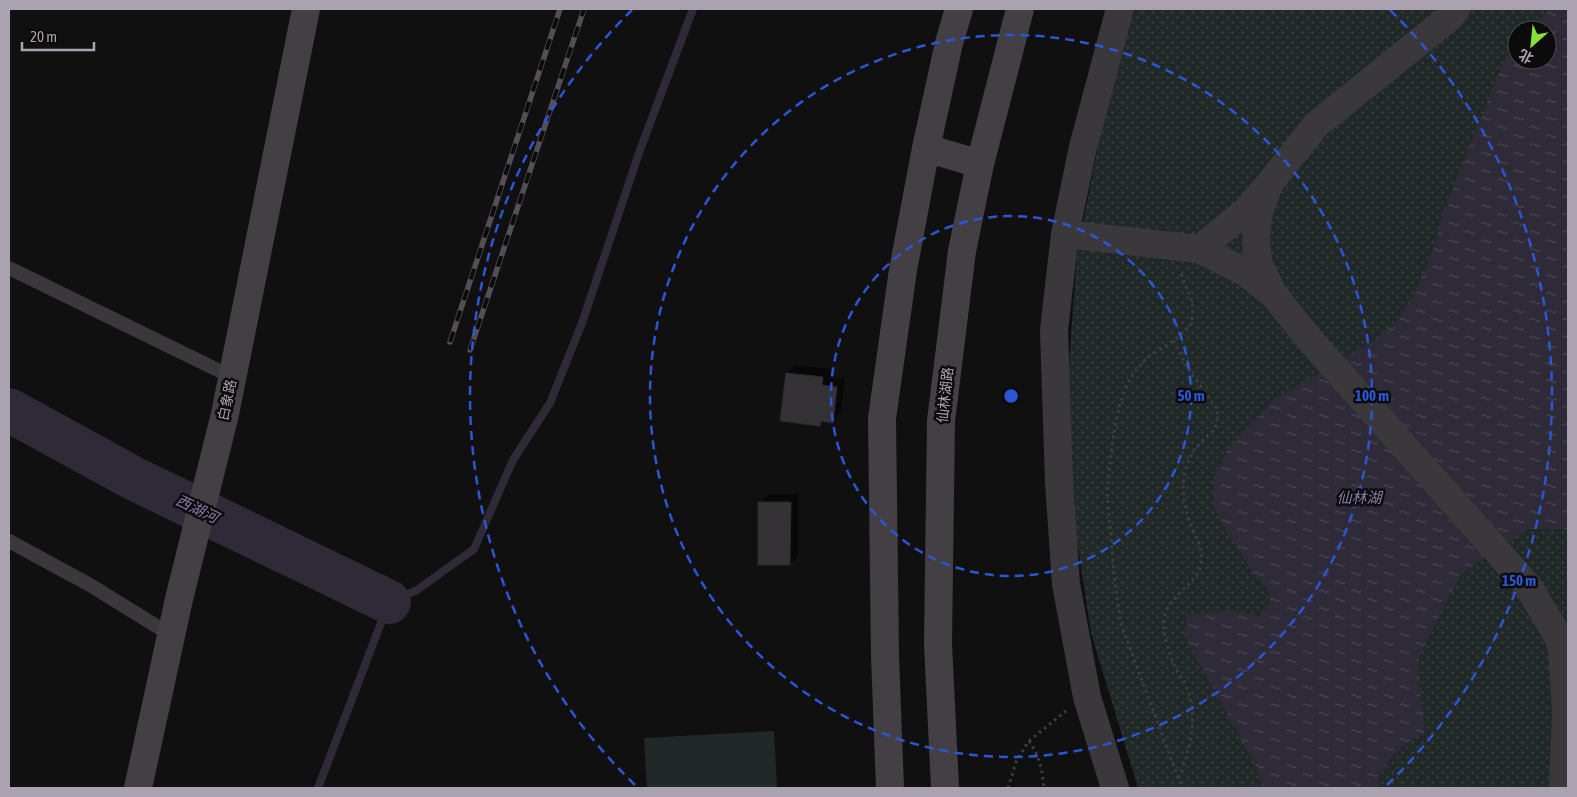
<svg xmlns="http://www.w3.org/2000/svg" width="1577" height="797" font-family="'Asap Condensed','Noto Sans SC',sans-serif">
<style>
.green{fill:#202828}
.park{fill:url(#park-dots);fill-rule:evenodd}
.water{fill:url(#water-ripples)}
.shadow{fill:#0007}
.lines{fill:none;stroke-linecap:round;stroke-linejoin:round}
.stream{stroke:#2f2a38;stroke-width:8}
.river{stroke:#2f2a38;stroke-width:44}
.building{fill:#343236;stroke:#2c2a2d}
.path{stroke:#413d43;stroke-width:3;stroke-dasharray:2.5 4;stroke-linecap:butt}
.lane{stroke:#3b383c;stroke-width:14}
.street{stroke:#3b383c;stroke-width:28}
.secondary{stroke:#433f45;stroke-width:28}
.rail-casing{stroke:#544f56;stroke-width:5.5}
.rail{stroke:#0c0b0c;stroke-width:4;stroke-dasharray:11;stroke-linecap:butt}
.ring{fill:none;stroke:#2b56d4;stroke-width:2.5;stroke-dasharray:9 6}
.labels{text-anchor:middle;stroke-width:5;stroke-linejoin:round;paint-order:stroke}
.street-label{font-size:14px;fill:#aaa2b0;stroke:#0c0b0c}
.water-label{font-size:15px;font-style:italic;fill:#8b7ba9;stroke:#0c0b0c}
.centre{fill:#2b56d4;stroke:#0c0b0c;stroke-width:2.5}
.ring-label{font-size:15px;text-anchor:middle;font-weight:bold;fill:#2b56d4;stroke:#0c0b0c;stroke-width:5;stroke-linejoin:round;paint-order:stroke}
</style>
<defs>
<pattern id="park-dots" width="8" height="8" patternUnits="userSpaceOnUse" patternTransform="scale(1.25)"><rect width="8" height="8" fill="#202828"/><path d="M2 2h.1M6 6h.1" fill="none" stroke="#3e4445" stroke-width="1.8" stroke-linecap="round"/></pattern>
<pattern id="water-ripples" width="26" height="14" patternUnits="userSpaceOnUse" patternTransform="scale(1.25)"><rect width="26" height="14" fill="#2f2a38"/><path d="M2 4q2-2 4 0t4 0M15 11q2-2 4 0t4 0" fill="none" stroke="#4a4652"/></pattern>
</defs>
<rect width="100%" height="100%" fill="#111011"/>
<path class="green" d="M774,731L777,788H647L644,738Z"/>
<path class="park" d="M1135,9H1568V788H1138L1091,633L1071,500L1068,377L1077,254L1102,125ZM1517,30H1547V60H1517Z"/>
<path class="water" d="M1550,9H1568V531L1565,529H1528L1461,574L1419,657L1421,700L1425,731L1395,753L1379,775V788H1263L1254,762L1184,636L1187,615L1228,610L1259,616L1270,605V592L1252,571L1227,532L1214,508V476L1228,448L1276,398L1373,341L1397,321L1415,292L1433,251L1443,212L1503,63L1517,45V60H1547V30H1529Z"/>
<path class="shadow" d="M796,365L831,369L830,377L845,379L841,413L833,421L824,420L820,424L787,373Z
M768,494H798V556L790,564L760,503Z"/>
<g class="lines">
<path class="stream" d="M318,788L389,602L417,590L474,549L513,460L550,403L582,323L640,150L693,9"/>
<path class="river" d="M9,410L133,478L389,602"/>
</g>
<path class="building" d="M786,373L823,377L822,385L837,387L833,423L821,421L820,426L780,421Z
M758,502H791L790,565H758Z"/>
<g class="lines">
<path class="path" d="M1181,274L1192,301L1193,316L1190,326L1173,341L1148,357L1137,369L1127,384L1119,407L1112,445L1107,492L1115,584L1121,624L1182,788
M1173,341L1190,372L1218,410C1217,415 1217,423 1215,428C1213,432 1207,436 1204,439C1193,449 1185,464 1184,479C1182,493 1185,507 1189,520C1194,536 1206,550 1200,567C1194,588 1165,595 1164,623C1163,635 1170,657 1175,667C1179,675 1185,682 1188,691C1198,721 1190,751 1178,779
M1029,741C1040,757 1042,769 1044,788
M1008,788L1017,759L1029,741L1066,711"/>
<path class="lane" d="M9,268L232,377
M9,541L90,585L171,635"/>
<path class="street" d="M1456,9L1450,17L1316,125L1269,184L1258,216L1256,243L1259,265L1274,295L1310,340L1528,586L1556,633L1562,648L1566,711L1563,788
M1065,234L1199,249L1245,272L1270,292
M1199,249L1247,210L1264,190
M1115,788L1087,697L1066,584L1059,482L1054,330L1065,234L1083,147L1120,9"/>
<path class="secondary" d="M926,148L980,164
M138,788L179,599L225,414L306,9
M890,788L885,656L882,418L903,270L926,148L949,43L959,9
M945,788L938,644L941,421L962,251L980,164L1020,9"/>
<g class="rail-casing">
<path id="rail" d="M450,342L560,9
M470,350L584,9"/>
</g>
<use href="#rail" class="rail"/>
</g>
<g class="ring">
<circle cx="1011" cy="396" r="180"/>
<circle cx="1011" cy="396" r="361"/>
<path d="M635 785A541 541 0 0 1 632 10M1390 10A541 541 0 0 1 1387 785"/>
</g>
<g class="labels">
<g class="street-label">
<text transform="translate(945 395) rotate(-84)" y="5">仙林湖路</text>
<text transform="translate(227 400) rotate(-78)" y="5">白象路</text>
</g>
<g class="water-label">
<text x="1359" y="503">仙林湖</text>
<text transform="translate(197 509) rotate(26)" y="5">西湖河</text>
</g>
</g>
<circle cx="1011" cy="396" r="8" class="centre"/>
<g class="ring-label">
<text x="1191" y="401">50 m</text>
<text x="1372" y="401">100 m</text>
<text x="1519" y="586">150 m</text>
</g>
<rect width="1577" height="797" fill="none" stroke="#aaa2b0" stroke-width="20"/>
<g transform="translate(1532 45) rotate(207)"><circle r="24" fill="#0c0b0c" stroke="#4b474e"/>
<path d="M0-4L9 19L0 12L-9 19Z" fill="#87e038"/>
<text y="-8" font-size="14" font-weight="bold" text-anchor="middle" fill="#aaa2b0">北</text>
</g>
<path d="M22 42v8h72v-8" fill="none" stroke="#aaa2b0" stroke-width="2.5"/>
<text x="30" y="42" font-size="15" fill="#aaa2b0" stroke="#0c0b0c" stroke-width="4" paint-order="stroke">20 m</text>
</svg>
